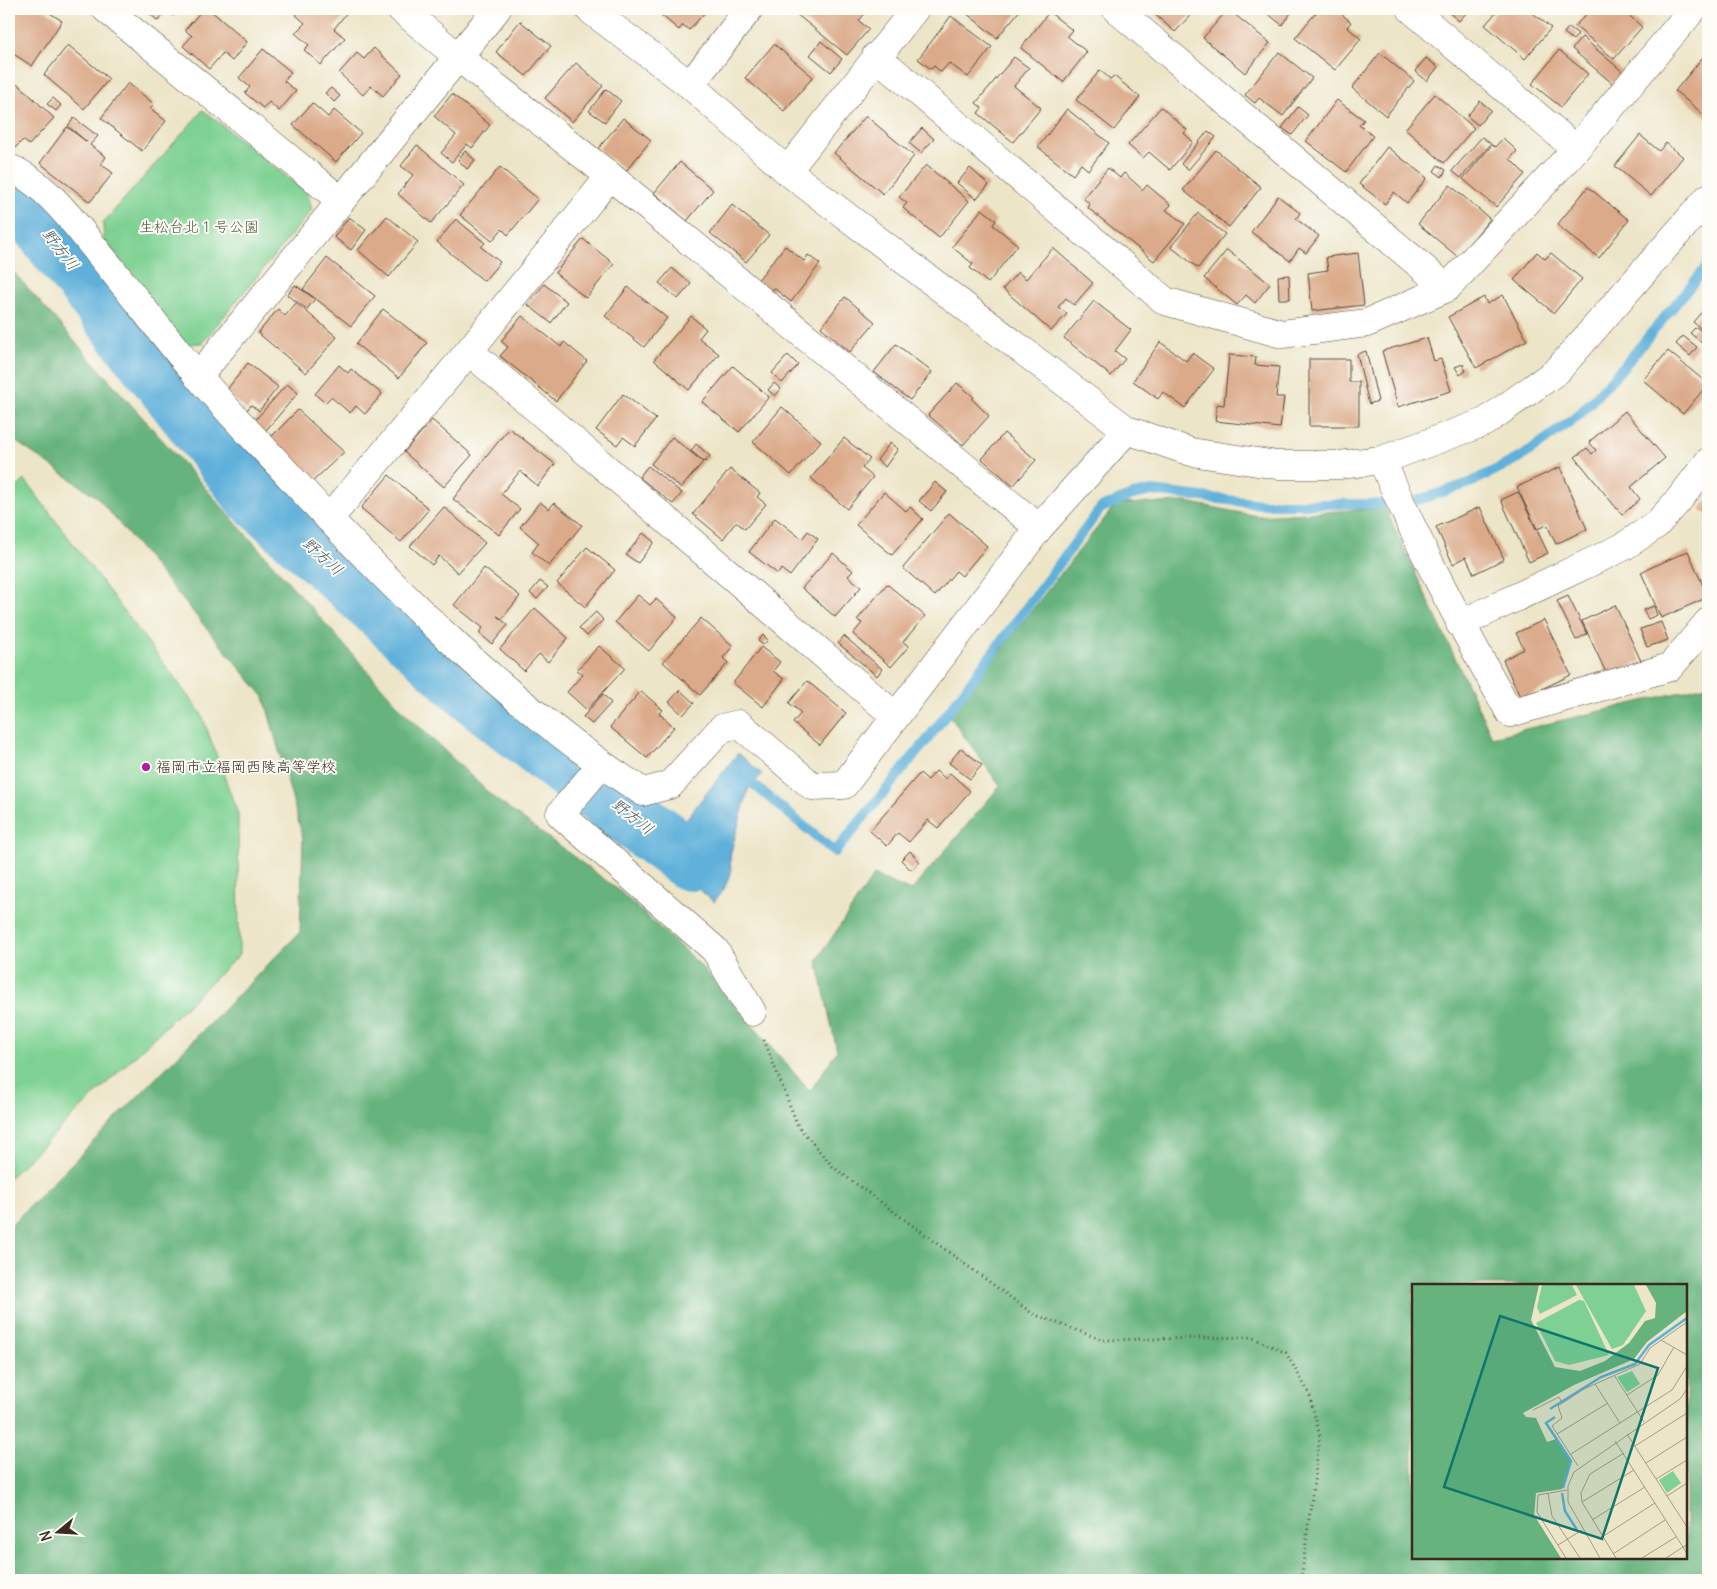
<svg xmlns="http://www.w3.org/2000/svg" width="1717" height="1589" font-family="Delius,'Klee One',sans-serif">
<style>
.green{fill:#7ed193;stroke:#5c7e58}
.forest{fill:#66b37d;stroke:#506e4e;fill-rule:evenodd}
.water{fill:#5fb0da;stroke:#4d6d7c}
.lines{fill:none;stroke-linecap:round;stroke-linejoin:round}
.stream{stroke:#5fb0da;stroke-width:10}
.river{stroke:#5fb0da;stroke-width:62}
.building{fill:#dbaa8a}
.minor-casing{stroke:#564638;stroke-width:29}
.tertiary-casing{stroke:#564638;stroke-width:29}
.path{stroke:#564638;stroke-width:3;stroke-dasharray:1 4;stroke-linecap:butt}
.minor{stroke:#fff;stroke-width:28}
.tertiary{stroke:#fff;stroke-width:28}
.poi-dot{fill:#b5179e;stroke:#fdfcf7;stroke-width:2}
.labels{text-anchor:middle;stroke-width:4;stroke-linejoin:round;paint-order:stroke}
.park-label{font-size:15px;fill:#4f5c41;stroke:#fdfcf7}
.poi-label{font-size:15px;fill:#3b2a1e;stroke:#fdfcf7;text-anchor:start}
.water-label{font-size:16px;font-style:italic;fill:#485960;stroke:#fdfcf7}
.inset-river{fill:none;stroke:#5fb0da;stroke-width:2.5}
.inset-road{fill:none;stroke:#a69a84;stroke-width:1}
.view{fill:#0f766e;fill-opacity:0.15;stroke:#0f766e;stroke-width:2.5}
.inset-edge{fill:none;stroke:#3b2a1e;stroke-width:2.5}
</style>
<rect width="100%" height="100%" fill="#fdfcf7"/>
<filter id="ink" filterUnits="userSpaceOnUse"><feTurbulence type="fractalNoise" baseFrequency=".02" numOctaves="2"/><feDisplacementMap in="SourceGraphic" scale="10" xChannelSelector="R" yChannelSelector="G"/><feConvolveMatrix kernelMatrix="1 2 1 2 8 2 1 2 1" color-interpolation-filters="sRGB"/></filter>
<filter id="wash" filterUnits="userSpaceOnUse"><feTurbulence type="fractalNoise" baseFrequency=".0096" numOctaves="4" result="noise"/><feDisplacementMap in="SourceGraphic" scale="20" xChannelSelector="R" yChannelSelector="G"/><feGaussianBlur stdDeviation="1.12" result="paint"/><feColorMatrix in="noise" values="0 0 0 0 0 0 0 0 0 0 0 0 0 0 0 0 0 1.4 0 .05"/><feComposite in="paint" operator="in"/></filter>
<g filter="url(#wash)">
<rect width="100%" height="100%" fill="#ede5c8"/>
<path class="green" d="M203,110L308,194L312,210L202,343L186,344L104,240L103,223Z
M25,480L201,713L238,814L239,955L9,1178V495Z"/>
<path class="forest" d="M9,267L402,710L493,797L616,888L697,962L810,1091L837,1051L817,960L874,875L911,891L1000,786L949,715L1116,504L1186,502L1257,516L1385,508L1492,737L1706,686L1708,683V1580H9V1227L300,932L303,838L264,697L97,497L9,437ZM1413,1285H1686V1558H1413Z"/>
<path class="water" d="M738,753L762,774L748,790L730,855L731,873L724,889L714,902L658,855Z"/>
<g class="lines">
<path class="stream" d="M1418,500L1470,483L1523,456L1579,415L1624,366L1708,265
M747,779L835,852L927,740L1101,508L1133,495L1152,491L1261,504H1383"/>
<path class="river" d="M9,201L36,217L252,492L479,697L610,801L690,860"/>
</g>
<g id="blocks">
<path class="building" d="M9,9H44L62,21L32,66L9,51Z
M144,9H180L173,16L167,11L158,21Z
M203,9H209L247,42L232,61L223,53L209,69L183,46L192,36L185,30Z
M302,9H345L348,11L334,29L345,38L321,65L304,50L309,45L295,33L305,23L296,15Z
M654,9H708L689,30L683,25L679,30Z
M790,9H862L866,12L859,21L869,29L847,55Z
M961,9H1021L997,38Z
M1142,9H1196L1175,32L1149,9L1146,12Z
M1228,9L1270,43L1245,73L1203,38Z
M1262,9H1294L1282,25Z
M1319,9H1342L1339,12L1351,22L1347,27L1361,39L1335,70L1295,38Z
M1445,9H1470L1459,21Z
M1499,9H1528L1551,28L1525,59L1485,25Z
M1591,9H1622L1642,27L1614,59L1575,26Z
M1049,12L1072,30L1067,36L1087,52L1063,82L1021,48Z
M951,16L992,47L968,77L949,63L941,72L934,66L931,69L918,59Z
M520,21L551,46L526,76L496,52Z
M1569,27L1578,34L1573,40L1564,33Z
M1582,37L1623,72L1613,84L1572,49Z
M821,41L842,59L831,72L810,55Z
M774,44L813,77L784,111L745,78Z
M68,45L109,79L84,109L44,75Z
M374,48L402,74L383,96L371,86L363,95L339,73L357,53L364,59Z
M263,49L291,72L284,81L296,91L279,111L269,102L263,108L245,93L250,87L239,78Z
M1559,50L1588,74L1561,107L1532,84Z
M1279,52L1312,78L1283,116L1259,98L1255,103L1245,95Z
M1380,53L1414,81L1386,116L1352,88Z
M1704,56L1708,60V118L1675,91Z
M1014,57L1029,68L1014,86L1041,108L1013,142L978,113L982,108L976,103Z
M1426,58L1438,67L1427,81L1415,71Z
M576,63L603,86L572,122L545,98Z
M1100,70L1110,79L1114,76L1140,97L1114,130L1076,100Z
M128,83L154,104L150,108L166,121L142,151L101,118Z
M18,84L54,118L29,145L23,140L15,148L9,142V94Z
M331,88L340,96L334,102L325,93Z
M606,89L621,101L605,122L589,111Z
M452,94L490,125L472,148L467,144L452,162L441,153L456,135L434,116Z
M1435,94L1474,128L1444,163L1405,129Z
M53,98L61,105L56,111L47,104Z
M1337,100L1364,120L1359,125L1373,136L1346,172L1306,141Z
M1480,101L1491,110L1478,125L1467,116Z
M312,103L328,117L334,110L361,133L336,162L293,125Z
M1161,107L1187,130L1184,133L1193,142L1170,170L1149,152L1143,158L1128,145Z
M1298,107L1308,115L1292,135L1282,128Z
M1067,109L1109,143L1088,170L1081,164L1073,175L1038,147Z
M866,116L914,156L883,194L834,153Z
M74,118L98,136L90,145L106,157L101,164L113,173L90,202L40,163L67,127L87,142L68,126Z
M623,118L651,140L626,171L598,149Z
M922,128L934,139L921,153L909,143Z
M1208,131L1216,137L1188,170L1181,164Z
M1640,135L1659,151L1666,143L1683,157L1651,196L1615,166Z
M1482,137L1491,144L1461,178L1452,171Z
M1503,138L1517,151L1510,159L1525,174L1496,207L1463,179L1492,145L1495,147Z
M417,145L464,185L431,223L398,194L413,175L401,166Z
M1387,147L1427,178L1407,203L1394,192L1385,204L1359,184Z
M1216,150L1261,187L1229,227L1183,190Z
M465,151L475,160L467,169L458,160Z
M680,162L713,190L687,221L654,193Z
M926,165L969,201L939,238L903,208L907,203L899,197Z
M1438,165L1446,170L1442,177L1434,171Z
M500,167L538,199L508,235L502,229L492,241L460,215Z
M970,168L989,185L976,199L957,183Z
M1108,168L1120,178L1124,173L1143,190L1147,185L1171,205L1166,210L1185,224L1154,261L1088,208L1090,204L1083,198Z
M1450,185L1490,219L1458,257L1418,224Z
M1588,187L1629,220L1599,258L1557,225Z
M1278,196L1300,213L1296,219L1319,236L1306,253L1299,248L1290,261L1251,232Z
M732,205L769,235L746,262L710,233Z
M982,209L996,220L993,225L1018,245L988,283L970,268L973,264L952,247Z
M1198,213L1225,234L1198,268L1171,247Z
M387,216L418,242L389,277L358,250Z
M349,217L366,230L351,250L334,237Z
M456,219L485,243L481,247L500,262L484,281L437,242Z
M583,239L614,264L586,298L555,273Z
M785,246L804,261L808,255L820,264L791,302L774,288L771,292L757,281Z
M1053,248L1093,283L1074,305L1066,298L1058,307L1067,314L1051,331L1003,289L1018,272L1026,279Z
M1227,250L1270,284L1255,303L1246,295L1237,305L1204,278Z
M1537,252L1545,259L1551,253L1582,279L1554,313L1514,280Z
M1358,253L1364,305L1312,311L1308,273L1328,270L1326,257Z
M327,258L375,296L351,326L303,289Z
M672,268L691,284L678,299L659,283Z
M1289,275L1290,299H1279L1278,276Z
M544,284L567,302L551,323L528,305Z
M295,285L315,299L307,309L287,295Z
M628,287L667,318L644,347L605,316Z
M1503,295L1527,340L1476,368L1448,317L1484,297L1487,304Z
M845,297L875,322L850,352L821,327Z
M1094,301L1131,330L1115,351L1125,359L1111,376L1064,338Z
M296,303L337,337L306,373L258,333L278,309L285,316Z
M1708,305V335L1693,322Z
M383,309L427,343L399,378L356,344Z
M522,316L561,347L564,342L587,361L556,401L500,356L508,347L501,341Z
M691,316L706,329L699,338L719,354L689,390L654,360Z
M1696,327L1708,337V348L1690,333Z
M1683,336L1697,347L1690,356L1676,344Z
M1427,338L1434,361L1441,359L1451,391L1398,407L1382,351Z
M1160,342L1186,361L1192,353L1214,369L1185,408L1163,392L1158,399L1133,381Z
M896,344L932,372L910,400L874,372Z
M1366,351L1378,401L1369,404L1357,354Z
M1668,351L1708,384L1683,414L1643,380Z
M788,355L798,365L782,383L772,373Z
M1229,355L1256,357L1255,365L1279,367L1276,397H1284L1280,428L1215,421L1217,404L1224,405Z
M1309,359H1349V382H1359V426H1309Z
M248,363L278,387L259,411L251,405L247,410L225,392Z
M1463,364L1466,371L1460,375L1455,367Z
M339,365L348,373L351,369L382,394L365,414L356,406L350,413L331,397L325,403L315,394Z
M733,366L769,397L739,432L702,402Z
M774,383L781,389L775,396L768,390Z
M957,383L974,397L972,399L989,416L963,445L928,415Z
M287,384L298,393L261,436L250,426Z
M623,394L656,419L635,446L623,437L617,445L596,430Z
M782,407L821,441L791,475L753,442Z
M298,410L344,452L312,482L267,441Z
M1625,411L1665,458L1631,487L1640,499L1622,515L1575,457L1587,448L1592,454L1596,450L1589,442Z
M432,420L472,455L444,487L404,452Z
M509,428L555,464L538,486L520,471L501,494L520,509L499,535L453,499Z
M1004,433L1036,460L1013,486L982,459Z
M672,437L703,462L681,488L651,464Z
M844,438L870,459L862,468L873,477L847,509L811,478Z
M890,443L898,449L885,467L877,460Z
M696,444L710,456L705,462L691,451Z
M648,466L682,493L673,504L639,477Z
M1560,467L1587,529L1556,544L1547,525L1537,529L1517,487Z
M730,469L760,493L757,497L766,504L745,529L736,522L723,539L693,514Z
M389,475L429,509L401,542L361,508Z
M935,482L947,492L931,511L919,501Z
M884,492L906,511L910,507L923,519L892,555L856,525Z
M1518,492L1548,553L1529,562L1501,500Z
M1708,499V515L1700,509Z
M540,502L549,509L554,503L582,525L549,566L532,552L539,543L520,527Z
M444,507L485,543L458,573L439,556L432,565L410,546Z
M1480,507L1504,559L1474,574L1466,557L1453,564L1436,527Z
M949,513L987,546L962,576L956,571L935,596L903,568Z
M775,518L802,539L808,531L818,539L790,576L781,569L778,574L749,552Z
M643,533L654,542L638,563L626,555Z
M587,547L615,570L585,607L557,583Z
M1688,551L1708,597L1661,618L1641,572Z
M833,553L853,571L848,576L861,587L835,617L802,588Z
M484,568L520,596L502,619L497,616L508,625L492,644L479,633L483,628L454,605Z
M540,581L548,587L537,599L530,593Z
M887,584L925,616L903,642L909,646L891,667L853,634L862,623L857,620Z
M638,595L650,605L656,599L677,617L649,651L615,622Z
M1568,596L1587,634L1576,640L1557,601Z
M1615,605L1641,661L1608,677L1582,621Z
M1654,606L1657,615L1648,619L1643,610Z
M535,608L568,638L548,662L539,654L524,671L500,649Z
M596,612L603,620L587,636L579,628Z
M701,618L733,646L723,658L728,663L700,695L663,662Z
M1544,620L1571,675L1521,699L1503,660L1524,649L1516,633Z
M1661,622L1668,640L1647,647L1640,629Z
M763,635L768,640L763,645L758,641Z
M844,636L882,669L877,676L838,643Z
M599,646L625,668L587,710L567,692L583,674L577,670Z
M761,647L780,662L773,671L784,679L763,707L733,683Z
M807,681L846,713L820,745L793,723L801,713L789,703Z
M680,690L694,703L683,715L669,702Z
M641,691L663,710L659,713L674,727L647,758L610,727Z
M603,694L611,703L592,724L583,717Z
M961,748L982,765L970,779L949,763Z
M936,771L946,779L950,773L970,791L938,828L928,820L909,842L898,833L887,846L870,831L920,773L928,780Z
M910,851L920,862L911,870L901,860Z"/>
</g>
</g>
<g filter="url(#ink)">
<use href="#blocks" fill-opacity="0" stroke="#564638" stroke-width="1"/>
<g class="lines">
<g class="minor-casing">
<path id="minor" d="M106,9L340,200
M401,9L458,57L610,176L1039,528
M1116,9L1447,288
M1411,9L1576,149
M876,56L1165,301L1282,334L1367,323L1447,288L1576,149L1693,9
M690,85L749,9
M9,168C46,182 80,230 105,261C136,299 166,339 198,376C228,412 261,445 292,479C398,594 511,707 643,792L670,785L722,728L739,724L812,786L844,785L1039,528L1127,430
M787,171L915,9
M469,351L895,716
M198,377L497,9
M1382,460C1419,548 1464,630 1510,713L1670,667L1708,622
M329,519L469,351L610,176
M1460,624L1623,547L1656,525L1678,501L1708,462
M601,765L560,814L715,950L752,1012"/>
</g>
<g class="tertiary-casing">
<path id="tertiary" d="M589,9L690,85L787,171L1127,430L1191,452L1277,465H1339L1382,460L1485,422L1557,371L1708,198"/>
</g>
<path class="path" d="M764,1040L798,1126L833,1167L1033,1314L1103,1340L1251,1337L1286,1353L1309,1393L1320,1436L1301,1580"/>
<use href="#minor" class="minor"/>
<use href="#tertiary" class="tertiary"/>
</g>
</g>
<circle class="poi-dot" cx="146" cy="767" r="5"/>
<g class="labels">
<g class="park-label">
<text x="199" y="232">生松台北１号公園</text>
</g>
<g class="poi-label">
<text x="156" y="772">福岡市立福岡西陵高等学校</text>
</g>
<g class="water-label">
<text transform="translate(61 249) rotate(52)" y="6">野方川</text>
<text transform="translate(323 556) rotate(42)" y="6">野方川</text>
<text transform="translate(633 816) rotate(38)" y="6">野方川</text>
</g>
</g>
<g transform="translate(1412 1284)">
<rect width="275" height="275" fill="#ede5c8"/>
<path d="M130,1H160L165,11L128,30L125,23ZM164,1H222L234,27L211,61L200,65ZM167,16L172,17L197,71L157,81L143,77L124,39ZM220,87L228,100L215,108L205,93ZM261,187L269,199L255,209L247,196Z" fill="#7ed193"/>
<path d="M0,1H127L119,36L143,83L168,87L193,77L217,59L233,37L243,34L244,19L234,1H275V27L235,58L222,75L162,101L111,129L114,133L124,134L135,158L144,155L159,178L150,205L124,209L122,231L149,274H0Z" fill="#66b37d"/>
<path class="inset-river" d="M138,125L189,93L223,80L237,61L275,34M143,133L134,139L159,177L151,204M150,209L153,227L165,246"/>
<path class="inset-road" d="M249,56L275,71M202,91L232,138M183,100L208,139M215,111L246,91L262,63M121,126L147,113L150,119M145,150L196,119M215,150L275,243M203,157L271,263L275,261M223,162L275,129M159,170L260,106L275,82M234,179L275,153M166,182L140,142L150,134L146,122L172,105L228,80L238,64L275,38M244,195L275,176M136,209L140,232L168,274M255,212L275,199M170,218L222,186M180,236L233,203M190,253L243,219M146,261L170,246M201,270L253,236M154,274L125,228L126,211L155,206M188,274L156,218V202L162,188L268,115L275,105M204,274L170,218L169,209L178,190L212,169M230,274L264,253M254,274L271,263L275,270"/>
<path class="view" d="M88,32L246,84L190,255L32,203Z"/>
<rect width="275" height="275" class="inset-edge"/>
</g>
<rect width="1717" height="1589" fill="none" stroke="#fdfcf7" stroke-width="30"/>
<g transform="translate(58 1532) rotate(252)" stroke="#fdfcf7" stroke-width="4" paint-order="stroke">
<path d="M0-4L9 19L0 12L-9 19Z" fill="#3b2a1e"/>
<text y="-8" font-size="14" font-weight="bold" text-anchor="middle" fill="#3b2a1e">N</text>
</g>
</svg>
